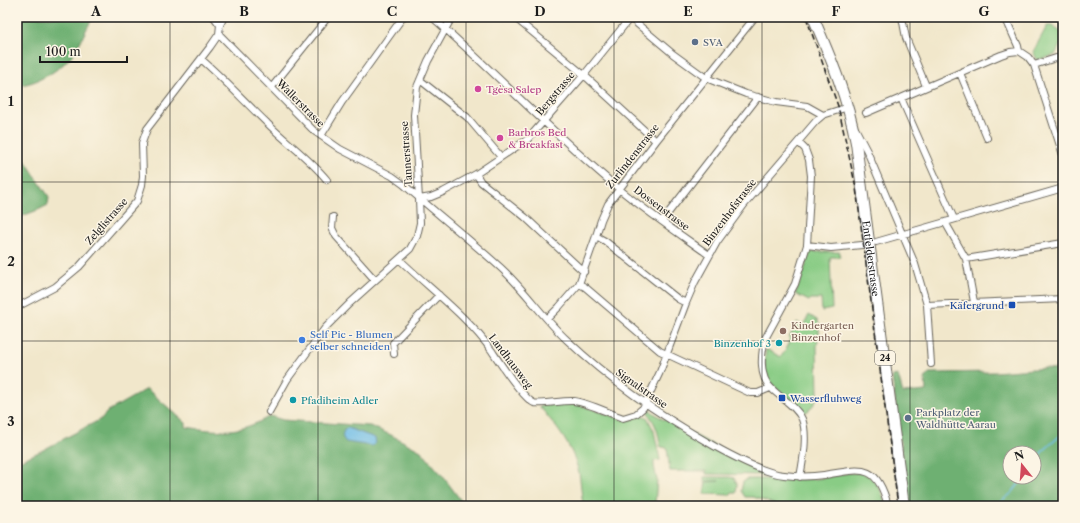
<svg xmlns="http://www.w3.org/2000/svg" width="1080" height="523" font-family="'Libre Caslon Text',serif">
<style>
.green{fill:#89cc85;stroke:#527450}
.forest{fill:#6eb072;stroke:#456647;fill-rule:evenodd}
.water{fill:#6cbce7;stroke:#446c82}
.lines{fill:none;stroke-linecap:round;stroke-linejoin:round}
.stream{stroke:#6cbce7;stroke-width:1.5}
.minor-casing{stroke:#676359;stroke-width:8}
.primary-casing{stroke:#676359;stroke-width:12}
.minor{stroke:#fff;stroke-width:6}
.primary{stroke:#fff;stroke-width:10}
.rail{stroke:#1c1c1c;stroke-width:1.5;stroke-dasharray:6 3;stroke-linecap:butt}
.grid{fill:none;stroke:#1c1c1c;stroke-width:1;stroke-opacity:0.55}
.service-dot{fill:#5c6f8a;stroke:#fcf5e5;stroke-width:1.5}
.hotel-dot{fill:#d1479c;stroke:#fcf5e5;stroke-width:1.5}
.transit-dot{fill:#1a4fb4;stroke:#fcf5e5;stroke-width:1.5}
.education-dot{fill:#8d6e63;stroke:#fcf5e5;stroke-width:1.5}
.shop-dot{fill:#3f7fe0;stroke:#fcf5e5;stroke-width:1.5}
.culture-dot{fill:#0f9aa8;stroke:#fcf5e5;stroke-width:1.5}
.labels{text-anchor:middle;stroke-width:3;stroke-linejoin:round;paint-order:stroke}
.shield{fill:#fcf5e5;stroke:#5f5d58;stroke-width:1}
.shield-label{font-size:9px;font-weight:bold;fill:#1c1c1c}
.service-label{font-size:10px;fill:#4e5e75;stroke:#fcf5e5;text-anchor:start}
.hotel-label{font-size:10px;fill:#b23c85;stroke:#fcf5e5;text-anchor:start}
.street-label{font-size:10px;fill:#1c1c1c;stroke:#fcf5e5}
.transit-label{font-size:10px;fill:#164399;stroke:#fcf5e5;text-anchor:end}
.education-label{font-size:10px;fill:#785e54;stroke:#fcf5e5;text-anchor:start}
.shop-label{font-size:10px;fill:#366cbe;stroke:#fcf5e5;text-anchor:start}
.culture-label{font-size:10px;fill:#0d838f;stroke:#fcf5e5;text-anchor:end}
.neatline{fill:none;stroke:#1c1c1c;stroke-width:1.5}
.grid-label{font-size:13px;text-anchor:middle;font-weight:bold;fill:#1c1c1c}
</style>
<rect width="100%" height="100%" fill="#fcf5e5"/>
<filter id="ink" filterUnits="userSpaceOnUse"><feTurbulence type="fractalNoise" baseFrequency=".025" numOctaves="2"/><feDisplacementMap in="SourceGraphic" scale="8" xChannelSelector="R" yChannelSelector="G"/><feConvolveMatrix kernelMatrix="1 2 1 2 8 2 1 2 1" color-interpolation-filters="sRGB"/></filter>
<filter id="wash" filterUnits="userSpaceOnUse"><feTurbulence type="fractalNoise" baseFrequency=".012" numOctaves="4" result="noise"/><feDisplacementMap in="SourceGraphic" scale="16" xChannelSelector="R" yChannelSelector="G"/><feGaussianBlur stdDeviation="0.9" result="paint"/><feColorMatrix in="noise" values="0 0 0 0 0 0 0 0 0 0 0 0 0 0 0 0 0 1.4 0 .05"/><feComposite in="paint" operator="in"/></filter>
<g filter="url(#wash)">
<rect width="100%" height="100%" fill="#f1e7cb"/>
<path class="green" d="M1047,26H1052L1061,32V43L1055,55L1039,60L1037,59L1033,52Z
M810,252H840V257H830L832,309L822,311L821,299H811L809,301L795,294L801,280Z
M809,315L817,320L819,324V335L817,346L818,396L814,404L807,412H804L799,406L791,399L789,400C769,383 762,376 766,349L781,357L790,342L789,338L797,322L803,326Z
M569,403L580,405L624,420L633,419L641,415L647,417L654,431L660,460L654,461V466L657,480L655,503L656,506H585L583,504C581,494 581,483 579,473C573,446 556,426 539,406Z
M648,409L664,420L665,419L768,474L763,475L706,474V471H670L667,448L662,447L660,446C659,438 658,431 654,423C652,419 647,414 648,409Z
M848,473C852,473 857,473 861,473C875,476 884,493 885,506H776L774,504L753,497H745L741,491L743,482L747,479H769L779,477L794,479H816Z
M704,477H730L734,478L737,484L736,493H731V495L704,494L706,482L719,481H704Z"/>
<path class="forest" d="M17,17H89L91,21C85,31 81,42 75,51C64,68 37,85 17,85Z
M17,148L49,197L48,205L38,210L17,218Z
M1046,368L1063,370V506H908L892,376L898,375L903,393L926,391L925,378L929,373L995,372ZM1010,453H1034V477H1010Z
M147,389L186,423V427C219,432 240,434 270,416L283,420L370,426L391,435L421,451L442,475L465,506H17V462L41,451L101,419L108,411Z"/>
<path class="water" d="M348,428L375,438L376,443L372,446L346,442C341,437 342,434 345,429Z"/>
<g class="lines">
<path class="stream" d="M1034,463L1042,452L1063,433
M995,506L1012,493L1024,477"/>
</g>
</g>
<g filter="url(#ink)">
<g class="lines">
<g class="minor-casing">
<path id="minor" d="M214,17L220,25
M432,17C495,72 553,134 618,188C647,212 678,233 709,255
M514,17L584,75L656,141
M629,17L673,54L706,78L746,94L776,102L807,106L823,115
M902,17L906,38L926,86
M1005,17L1018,46L1019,51
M219,34L314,131L340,149L392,176L403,184C435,212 469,239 501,268C525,290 543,318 567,340C611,382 661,416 714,446C732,456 764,473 784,475C798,477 810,477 824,475C861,469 877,462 888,506
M1019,51L1028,57L1034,65L1063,155
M201,59C224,79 245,102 267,123C287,143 310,159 327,180
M1034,65L1056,58L1063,60
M960,73L987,138
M420,80L467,117L501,157
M272,87L328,17
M901,98L954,219
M866,113L1001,55L1010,52L1019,51
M856,130L867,151L915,264L927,305L931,364
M321,136L342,102L403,17
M798,142L805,149L809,160L811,176L807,245L795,284L766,337C761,352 758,377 772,389C782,399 796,406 802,419C808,435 803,461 800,477
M476,174L481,182L525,217L584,272
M419,199L431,197L443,192L476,174L528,139L584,75L630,18
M333,217L332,228L336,236L375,280
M662,221L758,97
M945,222L966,259L974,302
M596,236L605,241L678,299L686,303
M876,242L1063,188
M807,245L831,248L862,245
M399,259C430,289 467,316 492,351C500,363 523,399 534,403C540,405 564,400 574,401C589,403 608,413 623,418L636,414L643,408L660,372L686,303L695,282L717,242L744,205L816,121L823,115L848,107
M966,259L1063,243
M579,284L585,287L660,351L750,393H758L770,388
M927,305L1063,299
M17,307L55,287L79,267L137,201L142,185L143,176L142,143L147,129L210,47L219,34L220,25L224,17
M547,319L559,307L579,284L596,236L601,220L608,204L656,141L755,17
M394,354L393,343L439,295
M269,412L287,380L325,328L350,303L410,249L417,236L420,223L419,199L414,115L417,87L428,61L452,17"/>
</g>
<g class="primary-casing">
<g id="primary">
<path id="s1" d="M813,17C831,58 848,99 856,143L904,506"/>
</g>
</g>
<use href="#minor" class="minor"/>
<use href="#primary" class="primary"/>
<path class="rail" d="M806,17L838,106L856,188L898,506"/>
</g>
</g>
<path class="grid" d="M170,17V506M318,17V506M466,17V506M614,17V506M762,17V506M910,17V506M17,182H1063M17,341H1063"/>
<g class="service-dot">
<circle cx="695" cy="42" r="4"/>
<circle cx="908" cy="418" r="4"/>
</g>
<g class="hotel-dot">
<circle cx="478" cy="89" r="4"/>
<circle cx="500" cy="138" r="4"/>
</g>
<g class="transit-dot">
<rect x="1008" y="301" width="8" height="8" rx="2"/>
<rect x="778" y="394" width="8" height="8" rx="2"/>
</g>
<circle class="education-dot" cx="783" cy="331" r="4"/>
<circle class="shop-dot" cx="302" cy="340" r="4"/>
<g class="culture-dot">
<circle cx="779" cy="343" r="4"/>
<circle cx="293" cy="400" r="4"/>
</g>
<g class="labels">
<rect class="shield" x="875" y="351" width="20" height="14" rx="3"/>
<g class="shield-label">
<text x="885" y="361">24</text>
</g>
<g class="service-label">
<text x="703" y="46">SVA</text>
<text x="916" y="416">Parkplatz der<tspan x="916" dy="12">Waldhütte Aarau</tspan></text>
</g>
<g class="hotel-label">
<text x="486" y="93">Tgèsa Salep</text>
<text x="508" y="136">Barbros Bed<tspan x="508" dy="12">&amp; Breakfast</tspan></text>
</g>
<g class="street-label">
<text transform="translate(555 93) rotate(-50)" y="4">Bergstrasse</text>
<text transform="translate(301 103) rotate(45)" y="4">Wallerstrasse</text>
<text transform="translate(406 154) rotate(-94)" y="4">Tannerstrasse</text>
<text transform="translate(632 156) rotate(-52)" y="4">Zurlindenstrasse</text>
<text transform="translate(662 208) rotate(37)" y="4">Dossenstrasse</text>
<text transform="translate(729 212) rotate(-53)" y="4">Binzenhofstrasse</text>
<text transform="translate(106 221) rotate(-49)" y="4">Zelglistrasse</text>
<text dy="4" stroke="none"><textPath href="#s1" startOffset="250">Entfelderstrasse</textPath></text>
<text transform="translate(511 361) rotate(53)" y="4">Landhausweg</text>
<text transform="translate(642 388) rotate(35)" y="4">Signalstrasse</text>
</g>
<g class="transit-label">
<text x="1004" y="309">Käfergrund</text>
<text x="790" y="402" text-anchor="start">Wasserfluhweg</text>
</g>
<g class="education-label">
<text x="791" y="329">Kindergarten<tspan x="791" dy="12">Binzenhof</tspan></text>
</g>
<g class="shop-label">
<text x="310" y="338">Self Pic - Blumen<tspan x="310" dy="12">selber schneiden</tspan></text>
</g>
<g class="culture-label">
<text x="771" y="347">Binzenhof 3</text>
<text x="301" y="404" text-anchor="start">Pfadiheim Adler</text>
</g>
</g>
<rect width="1080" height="523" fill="none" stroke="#fcf5e5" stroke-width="44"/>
<g transform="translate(1022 465) rotate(343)"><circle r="19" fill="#fcf5e5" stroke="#a29e95"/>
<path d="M0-3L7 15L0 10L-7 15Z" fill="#d1495b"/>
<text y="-6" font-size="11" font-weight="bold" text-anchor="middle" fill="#1c1c1c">N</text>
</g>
<path d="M40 56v6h87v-6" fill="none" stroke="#1c1c1c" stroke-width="2"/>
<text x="46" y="56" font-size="12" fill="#1c1c1c" stroke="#fcf5e5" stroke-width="3" paint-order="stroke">100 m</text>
<rect x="22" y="22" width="1036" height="479" class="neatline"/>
<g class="grid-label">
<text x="96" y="16">A</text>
<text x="244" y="16">B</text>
<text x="392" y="16">C</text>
<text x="540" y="16">D</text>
<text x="688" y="16">E</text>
<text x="836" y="16">F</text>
<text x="984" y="16">G</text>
<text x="11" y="106">1</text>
<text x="11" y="266">2</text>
<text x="11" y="426">3</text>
</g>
</svg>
